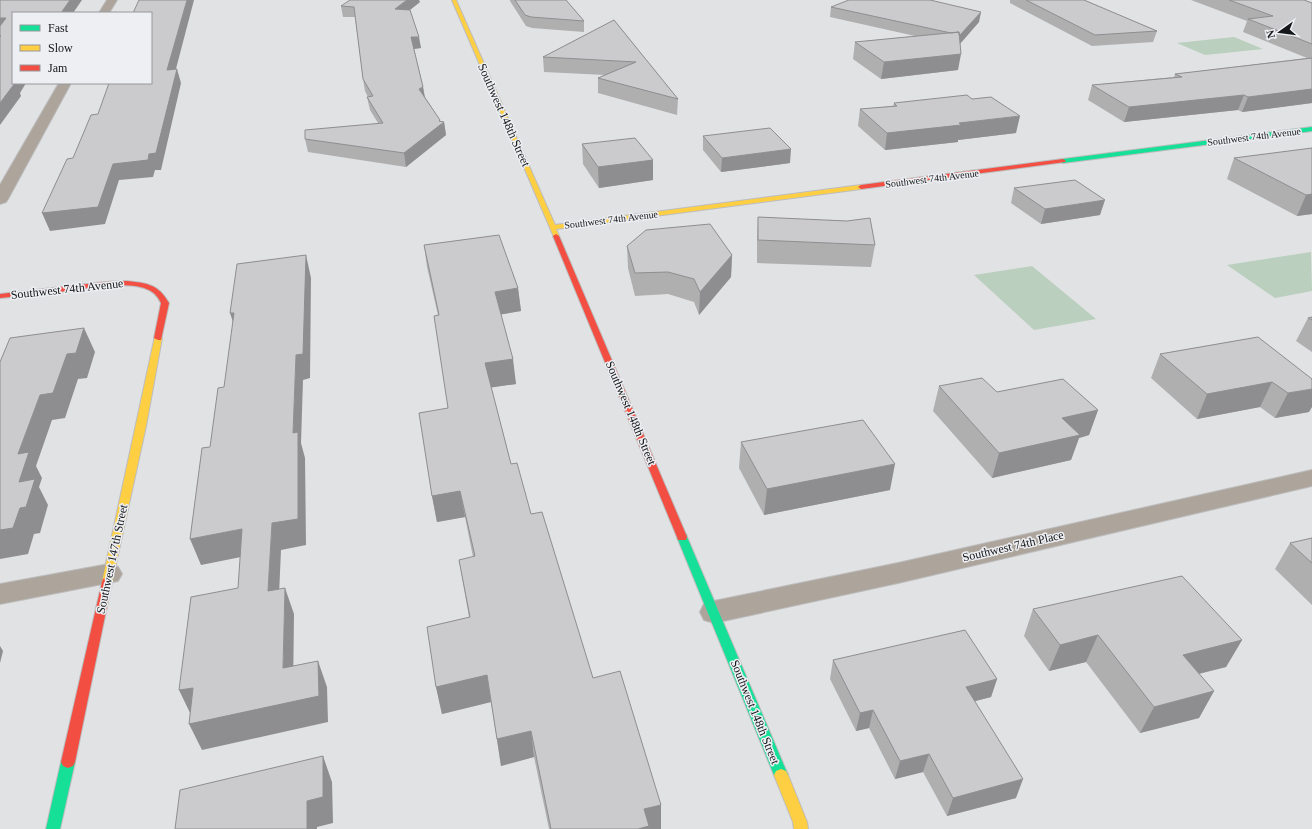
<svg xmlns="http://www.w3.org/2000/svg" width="1312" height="829" font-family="'Times New Roman',serif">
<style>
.green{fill:#bacfbd}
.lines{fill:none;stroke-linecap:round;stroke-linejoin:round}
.street-casing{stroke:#bdbdbe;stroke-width:2}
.fast-casing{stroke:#bdbdbe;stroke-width:2}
.slow-casing{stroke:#bdbdbe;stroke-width:2}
.jam-casing{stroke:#bdbdbe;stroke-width:2}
.street{fill:#ada59c;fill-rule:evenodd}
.fast{fill:#16e098;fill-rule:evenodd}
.slow{fill:#ffcf43;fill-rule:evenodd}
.jam{fill:#f24e42;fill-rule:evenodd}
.wall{fill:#afafb0}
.shaded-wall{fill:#8e8e90}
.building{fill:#cbcbcd;stroke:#8e8e90}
.labels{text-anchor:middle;stroke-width:3;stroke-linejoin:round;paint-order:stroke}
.far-street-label{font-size:10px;fill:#151617;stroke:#edeff3}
.street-label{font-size:12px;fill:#151617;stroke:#edeff3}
</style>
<rect width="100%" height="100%" fill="#e1e2e4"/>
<path class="green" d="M1234,37L1263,49L1205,55L1177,43Z
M1311,252L1312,291L1275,298L1227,265Z
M1032,266L1096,319L1034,330L974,275Z"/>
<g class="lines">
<g class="street-casing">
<path id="street" d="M107,0H117L109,13H99Z
M59,83H71L8,199L6,202L0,204V185Z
M1312,470V486L898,583L714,623L704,620L700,612L704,604L714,601L898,563Z
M109,564L118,567L122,574L118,581L0,604V584Z"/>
</g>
<g class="fast-casing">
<path id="fast" d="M1312,127V131L1063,163L1060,161L1063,159Z
M682,533L686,534L687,537L788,775L786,779L781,781L776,779L774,775L677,537L678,534Z
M68,756L73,758L75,762L60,829H46L61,762L63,758Z"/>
</g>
<g class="slow-casing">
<path id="slow" d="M452,0H456L555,225L861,185L864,187L861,189L556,229L559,236L558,237H554Z
M155,336H158L162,338L146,426L112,582L111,585L107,586L103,585L102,582Z
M781,769L786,771L788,775L807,822L808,829H794L793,822L774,775L776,771Z"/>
</g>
<g class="jam-casing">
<path id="jam" d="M1063,159L1066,161L1065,162L861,189L858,187L861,185Z
M556,234L559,236L687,537L686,540H678L677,537L553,236Z
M126,281C147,283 158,284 169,303L161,340H158L154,338L161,303C158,297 155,293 149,290C131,280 88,288 67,291C45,293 22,296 0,298V294L105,282Z
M107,578L111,579L112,582L75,762L73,766L68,768L63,766L61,762L102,582L103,579Z"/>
</g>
<use href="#street" class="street"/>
<use href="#fast" class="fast"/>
<use href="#slow" class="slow"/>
<use href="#jam" class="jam"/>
</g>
<path class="wall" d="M510,0H566L584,21V32L532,28L526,26L510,1Z
M1010,0H1084L1157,31L1153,42L1092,46L1010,3Z
M1191,0H1304L1312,3V103L1242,112L1238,110L1124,122L1088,100L1092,85L1174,77L1175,74L1307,58L1243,32L1247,21Z
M420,2L410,10L421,48L414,49L423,87L425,97L440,121L444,122L446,135L406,167L308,152L305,139L378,123L370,110L367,97H368L365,91L363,79L355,17H343L341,6Z
M831,7L979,22L960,44L958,70L881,79L853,59L855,42L915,36L830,17Z
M614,20L678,99L677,115L598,93V78L605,75L544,72L543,57Z
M894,103L1016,133L958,140V142L885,150L858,126L860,109L893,106Z
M703,136L790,163L721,172L703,150Z
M582,144L653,160V180L599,188L583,164Z
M1312,148V214L1297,216L1227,179L1234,158Z
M1014,188L1100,215L1041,224L1011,203Z
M758,217L847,221L875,245L871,267L757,263V239Z
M424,245L518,288L521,311L501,314L516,384L491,387L511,464L531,514L593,678L661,805V829H549L534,757L501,766L491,702L442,714L436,687L469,617L459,560L473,557L465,517L437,522L432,496L448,408L438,315L427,267Z
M627,246L732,255L731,277L699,315L694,302L668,294L635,296L628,268Z
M1312,317V352L1296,341L1308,318Z
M1258,337L1309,412L1275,418L1260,407L1197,419L1151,378L1160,354Z
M939,386L997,392L1098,410L1089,435L1079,438L1071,460L992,478L933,411Z
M741,442L890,490L764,515L739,468Z
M1312,538V605L1275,569L1290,543Z
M1033,609L1242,640L1226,667L1199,674L1214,691L1199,718L1140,733L1086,662L1049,671L1024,636Z
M833,660L997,679L991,697L975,701L1016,798L947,816L923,772L895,779L869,728L856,731L830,679Z"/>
<path class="shaded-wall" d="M70,0H82L73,13H61Z
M187,0H194L172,84L167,70Z
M407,0H419L420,2L397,20L395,9Z
M981,12L979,22L958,46L960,35Z
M0,18H6L0,30Z
M411,37H419L421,48L413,49Z
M961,54L958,70L881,79L884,62Z
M177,69L181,83L161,170H155L153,177L119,180L105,224L50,231L42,213L113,164L149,154Z
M13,83H26L20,93L21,96L0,125V103Z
M423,87L425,99L419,89Z
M1312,89V103L1242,112L1248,97Z
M1244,95L1238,110L1124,122L1129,107Z
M1020,116L1016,133L958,140V142L885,150L887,133L959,123Z
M440,120L441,125L444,122L446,135L406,167L404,153Z
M791,149L790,163L721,172L722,158Z
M653,160V180L599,188L598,167Z
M1312,194V214L1297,216L1306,195Z
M1105,200L1100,215L1041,224L1045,209Z
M306,255L311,278L310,378L303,380L301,443L305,458L306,545L281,550L278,618L268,591L272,523L293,433L296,355Z
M732,255L731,277L699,315L700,292Z
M518,288L521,311L498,315L495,292Z
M230,313H234L238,337Z
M84,328L95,352L87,378L78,379L65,418L52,420L36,466L42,478L39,487L48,505L40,533L34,534L28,554L0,559V530L19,482L18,454L40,395Z
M513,359L516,384L488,388L485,363Z
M1272,382L1260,407L1197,419L1207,394Z
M1312,389V407L1309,412L1275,418L1288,393Z
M1098,410L1089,435L1079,438L1071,460L992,478L999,453L1062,418Z
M895,464L890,490L764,515L767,489Z
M460,491L465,517L437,522L432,496Z
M242,529L251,555L201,565L190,539Z
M285,588L294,614L293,695L283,668Z
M1098,635L1086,662L1049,671L1060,645Z
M1242,640L1226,667L1169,681L1183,655Z
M0,646L3,651L0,663Z
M318,661L327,687L328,722L202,750L189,724Z
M487,675L491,702L442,714L436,687Z
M997,679L991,697L960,705L966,687Z
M193,688L192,717L179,690Z
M1214,691L1199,718L1140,733L1154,707Z
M873,710L869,728L856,731L860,713Z
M531,731L534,757L501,766L497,739Z
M929,754L923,772L895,779L900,761Z
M323,756L332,782L333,823L317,827V829H307V801Z
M1023,779L1016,798L947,816L953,798Z
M661,805V829H638L644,809Z"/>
<path class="building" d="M0,0H70L61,13H13V82H12L15,83L0,103V37L1,36H0V26L6,18H0Z
M139,0H187L167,70L177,69L156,153L149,154L148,160L113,164L98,207L42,213L67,159L73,158L91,115L98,114L109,83H151V13H133Z
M350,0H407L395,9L410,10L419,37H411L423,87L419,89L440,120L439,121L444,122L404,153L305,139V130L383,123L367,97L373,96L363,79L354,7L341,6Z
M515,0H566L584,21L531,17L525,15Z
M849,0H930L981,12L960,35H959V32L951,33L831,7Z
M1026,0H1084L1157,31L1095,35Z
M1229,0H1304L1312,3V44L1248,19L1273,16Z
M614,20L678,99L598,78L636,62L543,57Z
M959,32L961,54L884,62L855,42Z
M1312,58V89L1248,97L1244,95L1129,107L1092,85L1182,77L1175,74Z
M967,95L972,99L991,97L1020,116L959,123L961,125L887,133L860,109L897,106L894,103Z
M770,128L791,149L722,158L703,136Z
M635,138L653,160L598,167L582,144Z
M1312,148V194L1306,195L1234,158Z
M1075,180L1105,200L1045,209L1014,188Z
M758,217L847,221L870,218L875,245L758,240Z
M710,224L732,255L700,292L694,279L668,272L635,273L627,246L646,230Z
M499,235L518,288L495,292L513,359L485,363L511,464L517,463L531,514L542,512L593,678L620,671L661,805L644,809L649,826L638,829H551L531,731L497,739L487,675L436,687L427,627L470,617L459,560L475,556L460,491L432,496L419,413L448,408L434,316L439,315L424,245Z
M306,255L303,354L296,355L293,433L298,432V519L272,523L268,591L285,588L283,668L318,661L319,696L189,724L193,688L179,690L191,597L238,588L242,529L190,539L202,448L210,447L218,388L224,387L234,313H230L237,264Z
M1312,317V320L1308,318Z
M84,328L76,353L67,354L53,393L40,395L18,454L29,452L19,482L35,479L26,507L20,508L13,528L0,530V362L10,338Z
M1258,337L1312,379V389L1288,393L1272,382L1207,394L1160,354Z
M982,378L997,392L1063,379L1098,410L1062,418L1080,435L999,453L939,386Z
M863,420L895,464L767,489L741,442Z
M1312,538V563L1290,543Z
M1182,576L1242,640L1183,655L1214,691L1154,707L1098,635L1060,645L1033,609Z
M965,630L997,679L966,687L1023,779L953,798L929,754L900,761L873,710L860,713L833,660Z
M323,756V797L307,801V829H175L180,790Z"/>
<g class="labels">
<g class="far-street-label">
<text transform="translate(1254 136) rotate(-7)" y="4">Southwest 74th Avenue</text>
<text transform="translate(932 178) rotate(-7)" y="4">Southwest 74th Avenue</text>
<text transform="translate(611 219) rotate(-7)" y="4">Southwest 74th Avenue</text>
</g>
<g class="street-label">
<text transform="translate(504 115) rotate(66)" y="4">Southwest 148th Street</text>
<text transform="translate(67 289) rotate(-6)" y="4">Southwest 74th Avenue</text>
<text transform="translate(631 413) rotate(67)" y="4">Southwest 148th Street</text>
<text transform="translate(1013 546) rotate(-13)" y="4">Southwest 74th Place</text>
<text transform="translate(112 559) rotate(-78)" y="4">Southwest 147th Street</text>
<text transform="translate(755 712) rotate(68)" y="4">Southwest 148th Street</text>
</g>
</g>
<rect x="12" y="12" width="140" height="72" fill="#edeff3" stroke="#97989b"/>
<rect x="20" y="25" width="20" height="6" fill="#16e098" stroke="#97989b"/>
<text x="48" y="32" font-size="12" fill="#151617">Fast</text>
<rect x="20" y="45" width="20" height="6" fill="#ffcf43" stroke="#97989b"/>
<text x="48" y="52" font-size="12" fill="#151617">Slow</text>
<rect x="20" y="65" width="20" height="6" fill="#f24e42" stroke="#97989b"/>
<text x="48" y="72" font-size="12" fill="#151617">Jam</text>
<g transform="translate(1280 32) rotate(256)" stroke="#edeff3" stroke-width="3" paint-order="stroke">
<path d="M0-3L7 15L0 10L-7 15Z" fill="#151617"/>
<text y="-6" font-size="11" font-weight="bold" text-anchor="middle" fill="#151617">N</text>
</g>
</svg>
